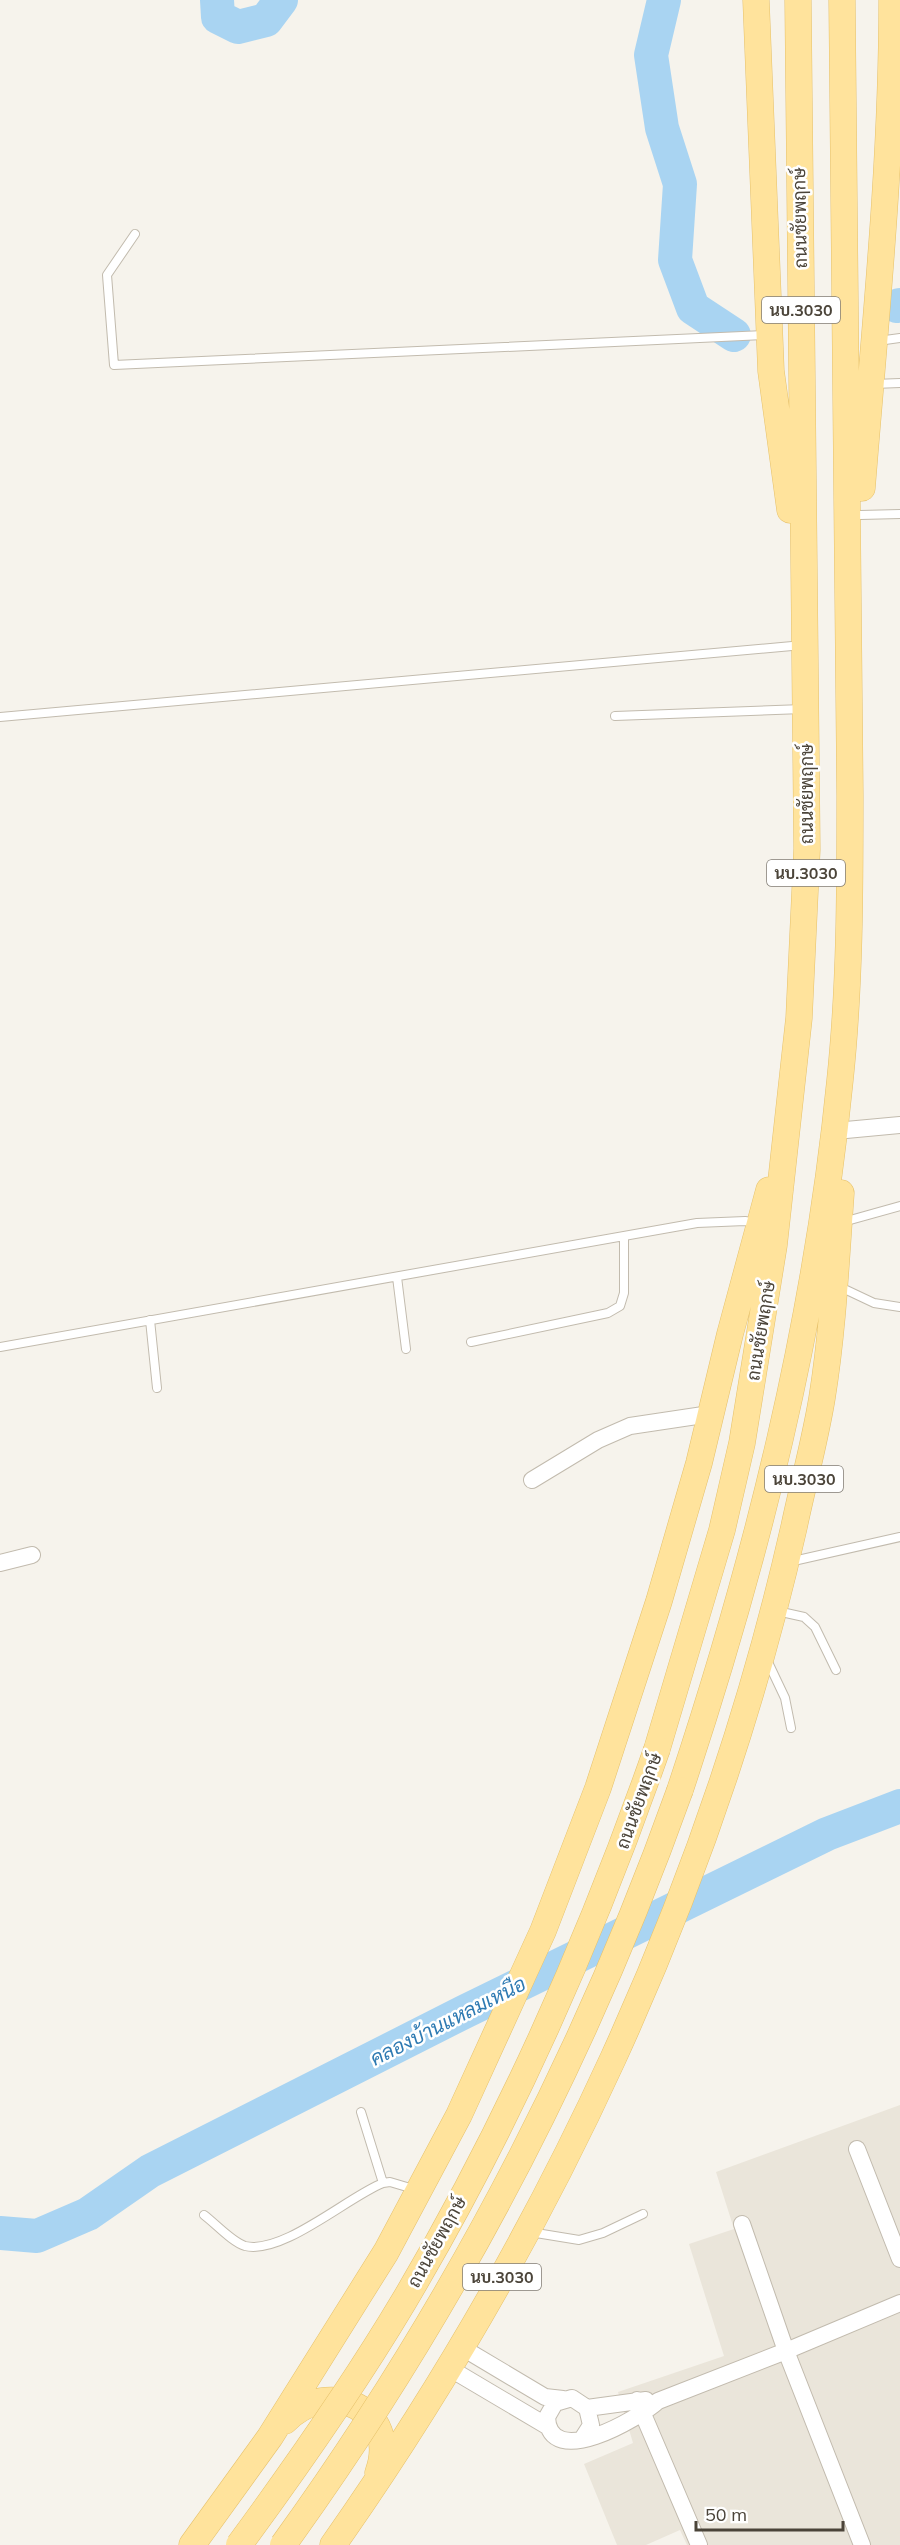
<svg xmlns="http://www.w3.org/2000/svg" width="900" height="2545" font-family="Mulish,Sarabun,sans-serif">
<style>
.residential{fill:#eae5da}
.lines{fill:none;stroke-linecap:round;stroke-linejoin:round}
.river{stroke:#a9d4f2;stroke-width:34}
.lane-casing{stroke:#c2bbae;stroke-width:10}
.street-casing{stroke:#c2bbae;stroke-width:18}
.primary-casing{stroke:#e6c16a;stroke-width:27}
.lane{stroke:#fff;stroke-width:8}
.street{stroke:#fff;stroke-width:16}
.primary{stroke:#ffe39c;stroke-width:26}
.primary-bridge-casing{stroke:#e6c16a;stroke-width:27;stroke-linecap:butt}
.primary-bridge{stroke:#ffe39c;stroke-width:26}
.labels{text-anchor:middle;stroke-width:5;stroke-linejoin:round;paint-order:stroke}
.shield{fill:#fff;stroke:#817c74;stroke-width:1.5}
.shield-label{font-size:16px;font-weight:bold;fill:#4b4439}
.street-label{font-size:18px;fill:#4b4439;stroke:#fff}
.water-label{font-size:20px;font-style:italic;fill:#2e7ab2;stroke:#fff}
</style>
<rect width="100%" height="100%" fill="#f6f3ec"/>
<path class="residential" d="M900,2105V2545H687L680,2530L646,2545H617L584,2464L633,2443L618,2392L724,2356L689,2244L734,2229L716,2172Z"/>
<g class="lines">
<path class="river" d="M217,0L218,17L238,27L266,20L281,0
M664,0L651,55L662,128L680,184L675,260L693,308L734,335
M897,306L900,305
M0,2233L37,2236L88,2214L150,2171L464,2012L827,1834L900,1806"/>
<g class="lane-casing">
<path id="lane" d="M135,234L107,275L114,365L766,335
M878,341L900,338
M874,384L900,383
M860,515L900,514
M615,716L803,709
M0,717L803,645
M843,1222L900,1206
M397,1277L406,1349
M838,1286L874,1303L900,1307
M150,1320L157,1388
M471,1342L608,1313L620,1306L624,1293V1236
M0,1347L697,1223L745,1221L756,1223
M789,1562L900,1537
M777,1611L804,1617L815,1627L836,1670
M766,1658L785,1698L791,1728
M361,2112L383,2183
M204,2215C216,2224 232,2242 245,2246C283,2255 349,2196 383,2183L390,2182L417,2190
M530,2232L579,2240L603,2233L643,2214"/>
</g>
<g class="street-casing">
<path id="street" d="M846,1130L900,1125
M532,1480L598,1440L630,1426L710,1414
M0,1563L32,1555
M857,2149L900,2259
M742,2224L786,2351L862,2545
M461,2347L545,2397L563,2399
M449,2368L547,2426
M637,2400L699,2545
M587,2408L646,2400
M582,2439L591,2425L587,2408L572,2398L555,2403L547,2417C549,2471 638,2419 658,2401L786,2351L900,2303"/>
</g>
<g class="primary-casing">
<path id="primary" d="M756,0L771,371L790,510
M862,488C875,326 892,163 892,0
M657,1749L722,1530L742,1443L774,1245L799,1018L807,849L798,0
M680,1790C757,1559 816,1323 840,1080C850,985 850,890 850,795L842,0
M285,2421C328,2376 401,2409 378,2473
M192,2545L270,2437L386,2252L459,2115L543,1931L598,1788L659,1601L699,1463L730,1334L769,1190
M333,2545C548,2239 711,1893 794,1527C803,1484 815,1441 822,1398C833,1330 836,1262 841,1193"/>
</g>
<use href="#lane" class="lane"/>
<use href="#street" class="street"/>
<use href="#primary" class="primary"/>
<g class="primary-bridge-casing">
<path id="primary-bridge" d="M239,2545C297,2466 354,2385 404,2301C508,2126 590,1941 657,1749
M283,2545C452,2311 583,2062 680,1790"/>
</g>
<use href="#primary-bridge" class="primary-bridge"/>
</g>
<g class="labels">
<g class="shield">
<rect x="762" y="297" width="78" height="26" rx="4.5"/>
<rect x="767" y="860" width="78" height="26" rx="4.5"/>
<rect x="765" y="1466" width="78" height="26" rx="4.5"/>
<rect x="463" y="2264" width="78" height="26" rx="4.5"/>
</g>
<g class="shield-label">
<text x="801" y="316">นบ.3030</text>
<text x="806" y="879">นบ.3030</text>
<text x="804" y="1485">นบ.3030</text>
<text x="502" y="2283">นบ.3030</text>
</g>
<g class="street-label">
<text transform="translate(800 218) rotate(-91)" y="6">ถนนชัยพฤกษ์</text>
<text transform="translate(807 794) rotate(-90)" y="6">ถนนชัยพฤกษ์</text>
<text transform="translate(761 1331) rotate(-81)" y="6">ถนนชัยพฤกษ์</text>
<text transform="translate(639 1801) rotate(-70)" y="6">ถนนชัยพฤกษ์</text>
<text transform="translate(437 2242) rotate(-61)" y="6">ถนนชัยพฤกษ์</text>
</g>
<g class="water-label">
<text transform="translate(448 2021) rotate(-27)" y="7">คลองบ้านแหลมเหนือ</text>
</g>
</g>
<path d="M696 2521v9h147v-9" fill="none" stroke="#4b4439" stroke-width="3"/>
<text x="705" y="2521" font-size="18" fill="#4b4439" stroke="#ffffff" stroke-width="4.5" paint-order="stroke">50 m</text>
</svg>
